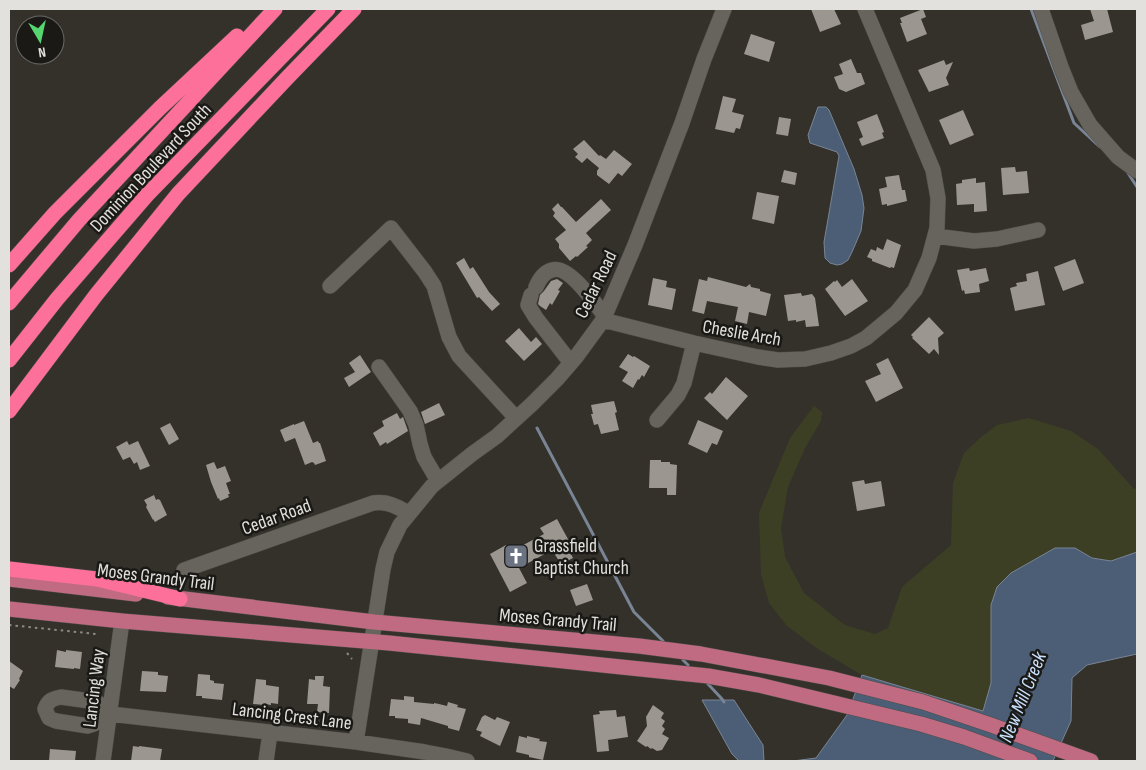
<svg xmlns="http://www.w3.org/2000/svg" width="1146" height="770" font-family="'Sofia Sans Condensed',sans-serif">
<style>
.green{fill:#3d3f24}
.water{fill:#4b5e76;stroke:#798595}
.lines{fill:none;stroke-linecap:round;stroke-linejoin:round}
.stream{stroke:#798595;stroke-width:3}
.building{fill:#9b9790}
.minor-casing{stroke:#4f4d48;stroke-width:16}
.major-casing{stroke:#4f4d48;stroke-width:16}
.highway-casing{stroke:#4f4d48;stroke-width:16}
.path{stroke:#8d8a86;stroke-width:2;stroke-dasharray:2.5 4;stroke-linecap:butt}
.minor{stroke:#67645d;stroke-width:15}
.major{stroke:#c16b82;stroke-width:15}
.highway{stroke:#fd709a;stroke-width:15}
.labels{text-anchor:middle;stroke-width:5;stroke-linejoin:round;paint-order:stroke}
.street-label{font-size:19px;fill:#e3e1de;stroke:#1a1916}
.poi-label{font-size:19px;fill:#e3e1de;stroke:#1a1916;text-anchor:start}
.water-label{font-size:20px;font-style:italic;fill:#c9e0fc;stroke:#1a1916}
</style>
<rect width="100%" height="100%" fill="#34312b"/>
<path class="green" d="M814,406L822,412L821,421L805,448L788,487L781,528L785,557L804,593L845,625L875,634L888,628L902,587L951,545L953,483L964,453L980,438L997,425L1029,418L1071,431L1098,449L1134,489L1137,488V552L1111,561L1092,558L1074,548L991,605V683L983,711L862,675L818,649L787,626L769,603L761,574L759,513L790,438Z"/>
<path class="water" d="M818,107H826L829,110L854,169L862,195L864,208L861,231L852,252L848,260L842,264L837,265L830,263L825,258L824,242L839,156L837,152L810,143L808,135Z
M1055,548H1075L1092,558L1111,561L1137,552V654L1087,665L1072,678L1071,721L1053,761H793L816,758L847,715L862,675L983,711L991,683V605L997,587L1011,573Z
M702,700H734L763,745L764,761H739L732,754Z"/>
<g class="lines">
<path class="stream" d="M1031,9L1074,123L1100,147
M1128,173L1137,187
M537,428L634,612L663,641
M683,660L688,665
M708,684L722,699L724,702"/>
</g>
<path class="building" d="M811,9H834L841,24L820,32Z
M923,9L926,17L921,19L927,34L907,42L900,23H902L900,18Z
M1090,9H1107L1113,32L1085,40L1081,25L1094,21Z
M751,34L775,42L769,62L744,54Z
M851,59L857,73H861L865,84L846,92L839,89L834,77L843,74L839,64Z
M944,60L946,65L953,62L946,78L949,85L929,92L918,70Z
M723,96L736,99L732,112L744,115L740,129L736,128L734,133L715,129Z
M963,110L974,135L950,145L939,120Z
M877,114L884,132L882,133L884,138L862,146L859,139L863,137L857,122Z
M779,117L791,119L788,136L776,134Z
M584,140L599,156L600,155L606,159L614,150L632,164L622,176L618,173L609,184L597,175V171L599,168L587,158L582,163L575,157L578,154L573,149Z
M1015,167L1016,172L1027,171L1029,193L1003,195L1001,168Z
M784,170L797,173L795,185L781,182Z
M899,175L902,190H905L907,201L887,206V204L882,205L879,189L887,187L885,177Z
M976,178V183L985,182L987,211L974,212V204L957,205L956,184L962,183V180Z
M757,192L779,196L774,224L752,219Z
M601,199L611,210L586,233L592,240L586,246L588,247L577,257L576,256L570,261L559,248V244L555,239L566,230L553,216L555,213L552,209L558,203L561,207H562L576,222Z
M887,239L901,245L894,268L891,267L890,268L872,261V259L867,257L871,249L876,251L877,247L883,250Z
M464,258L470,269L473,267L489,292L500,304L492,311L479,297L477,298L456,263Z
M1075,259L1084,283L1063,291L1054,267Z
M969,268L970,271L986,268L989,281L979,284L980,292L965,294L964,290L962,291L957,270Z
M1038,271L1045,305L1015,311L1010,288L1017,286L1016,283L1027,281L1026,274Z
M708,277L746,287L750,284L751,287L760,289V291L771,294L766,316L749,312L747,324L735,321L738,307L707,301L704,314L692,311L699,279L707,281Z
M653,278L667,281L666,287L676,289L672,310L648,305Z
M557,279L563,283L558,290L560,291L552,305L550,303L546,310L540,306L538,304L540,295L544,291L551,281Z
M852,279L868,301L845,316L825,289L834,281L835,282L837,280L842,287Z
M801,293L802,296L812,294L815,298L819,326L806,327L805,320L796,322V320L788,321L784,295Z
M929,317L944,333L938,338L939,355L934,349L929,354L912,338L913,337L911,335Z
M519,328L531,342L536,337L542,344L524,361L505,341Z
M628,354L633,357L634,356L650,366L644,377L642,375L639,380L638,379L633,388L622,381L628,372L619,367Z
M360,355L371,372L349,387L344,378L355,372L349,363Z
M888,358L903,388L876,402L865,381L881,374L876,364Z
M726,377L748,396L727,420L704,398L710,392L712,394Z
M614,401L617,412L615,413L619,430L601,434L598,424L594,425L591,414H593L591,405Z
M439,403L445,415L425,424L421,412Z
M397,413L400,419L403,417L408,431L387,444L386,442L380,446L373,433L384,426L382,421Z
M698,420L723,431L717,445L712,443L707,453L688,444Z
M304,421L313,443L318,441L319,443H320L326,461L315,465L314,463L312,462L305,465L295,438L285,442L280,430L294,424V425Z
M170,423L179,439L169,445L160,428Z
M127,441L129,445L138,441L150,466L140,470L137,462L134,464L130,457L123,460L116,447Z
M650,460H661V462H670V464L677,465L676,495H667V488H649Z
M214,462L217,469L225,466L231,481L226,483L230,494H228L229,497L220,501L219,498L218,499L211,482L206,465Z
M864,480L865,484L881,481L885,506L857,511L852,482Z
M154,495L156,500L158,499L160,500L167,515L155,522L153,519V520L146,507L147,505L144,500Z
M557,519L574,550L570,552L573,558L561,564L552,550L519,568L527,583L510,592L490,554L506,545L510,552L544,534L540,528Z
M587,584L593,600L576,606L570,590Z
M57,650L66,652V650L82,652L80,669L74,668V669L55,667Z
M9,661L23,671L19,679L20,680L14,689L9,686Z
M142,671L158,672V675L168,676L166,692L140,691Z
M198,674L210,675V680L214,681V683L224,684L222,700L202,698V696H196Z
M315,676H324L323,686L330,687L329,713L317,712L318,704H307L309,679L315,680Z
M256,679L266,680V685L279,687L278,704L271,703V705L264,704V705L253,704Z
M404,696L414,697V702L434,704V703L439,704L447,706L448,702L458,705L457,707L466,709L459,731L448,728V726L421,718L420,725L408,723V719L395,718V716H389L391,699L404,700Z
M653,705L664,713L661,718L665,721L662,726L665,729L662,734L669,738L662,750L657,751L652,748L651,749L647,746L646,747L637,741L647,726L646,717Z
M616,710L617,717L625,716L628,737L608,740L609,751L597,752L593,715L600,714L599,711Z
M485,715L495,720L497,717L510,722L500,746L480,736L482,732L476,730L482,717Z
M519,736L527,738V736L540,739L539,741L547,742L543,760L529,757V755L516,752Z
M133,746L139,747V746L162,749L160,761H131Z
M50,749L76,751L75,761H49Z"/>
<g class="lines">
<g class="minor-casing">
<path id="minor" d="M1041,9L1061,67L1071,92L1090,125L1118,157L1137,171
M935,236L974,241L997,239L1038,230
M330,286L391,228L425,272L434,286L449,337L459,356L516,418
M536,287C539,280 544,272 552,270C568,264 595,303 604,315
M531,295L528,305L536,318L571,363
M603,320L694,343L758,357L778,360L805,359L831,353L851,346L866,338L896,313L915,290L929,258L937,228L938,198L933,170L865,9
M379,367L410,411L416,425L420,444L424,457L438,481
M657,420L678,395L684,383L694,343
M184,570L373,503C387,501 396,506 408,513
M61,697L97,702L110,714L94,724L88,726L56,721L49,718L45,709C48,701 51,699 61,697Z
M110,714L356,742L425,752L446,756L467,761
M356,742L383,569L387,552L400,525L432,486L472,454L497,436L532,404L557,379L576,357L603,320L635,245L682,123L704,59L724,9
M103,761L122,621
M266,761L270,733"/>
</g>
<g class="major-casing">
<path id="major" d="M9,579L136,594
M168,597L374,622L639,646L701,654L829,678L923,702L991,725L1091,761
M9,609L122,621L389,643L708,676L759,685L921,724L964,737L1030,761"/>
</g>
<g class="highway-casing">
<path id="highway" d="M9,265L55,213L160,108L237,36
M9,303L79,220L275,9
M9,360L57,299L147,195L328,9
M9,411L96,295L178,194L288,77L354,9
M9,569L97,579L180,599"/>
</g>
<path class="path" d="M9,625L96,634
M347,653L352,659"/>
<use href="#minor" class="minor"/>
<use href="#major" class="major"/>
<use href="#highway" class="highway"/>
</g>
<defs>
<g id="church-square" transform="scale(1.25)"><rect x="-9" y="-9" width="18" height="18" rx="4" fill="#6b7280" stroke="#1a1916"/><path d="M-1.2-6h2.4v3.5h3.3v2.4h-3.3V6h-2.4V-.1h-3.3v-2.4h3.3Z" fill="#fff"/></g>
</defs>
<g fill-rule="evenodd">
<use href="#church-square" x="516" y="556"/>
</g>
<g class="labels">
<g class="street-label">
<text transform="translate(150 167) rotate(-47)" y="7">Dominion Boulevard South</text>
<text transform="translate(595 284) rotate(-64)" y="7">Cedar Road</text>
<text transform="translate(742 332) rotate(10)" y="7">Cheslie Arch</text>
<text transform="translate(276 516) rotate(-20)" y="7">Cedar Road</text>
<text transform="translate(156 576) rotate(7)" y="7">Moses Grandy Trail</text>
<text transform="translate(558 619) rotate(5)" y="7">Moses Grandy Trail</text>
<text transform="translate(93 688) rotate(-83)" y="7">Lancing Way</text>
<text transform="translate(292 715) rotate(7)" y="7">Lancing Crest Lane</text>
</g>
<g class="poi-label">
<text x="534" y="552">Grassfield<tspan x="534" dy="22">Baptist Church</tspan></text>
</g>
<g class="water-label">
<text transform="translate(1022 697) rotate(-68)" y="7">New Mill Creek</text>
</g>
</g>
<rect width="1146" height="770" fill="none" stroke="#e3e1de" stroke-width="20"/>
<g transform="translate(40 40) rotate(171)"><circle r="24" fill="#1a1916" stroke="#6a6966"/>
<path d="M0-4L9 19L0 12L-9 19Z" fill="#55d671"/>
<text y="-8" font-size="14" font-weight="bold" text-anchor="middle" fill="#e3e1de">N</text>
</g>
</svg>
